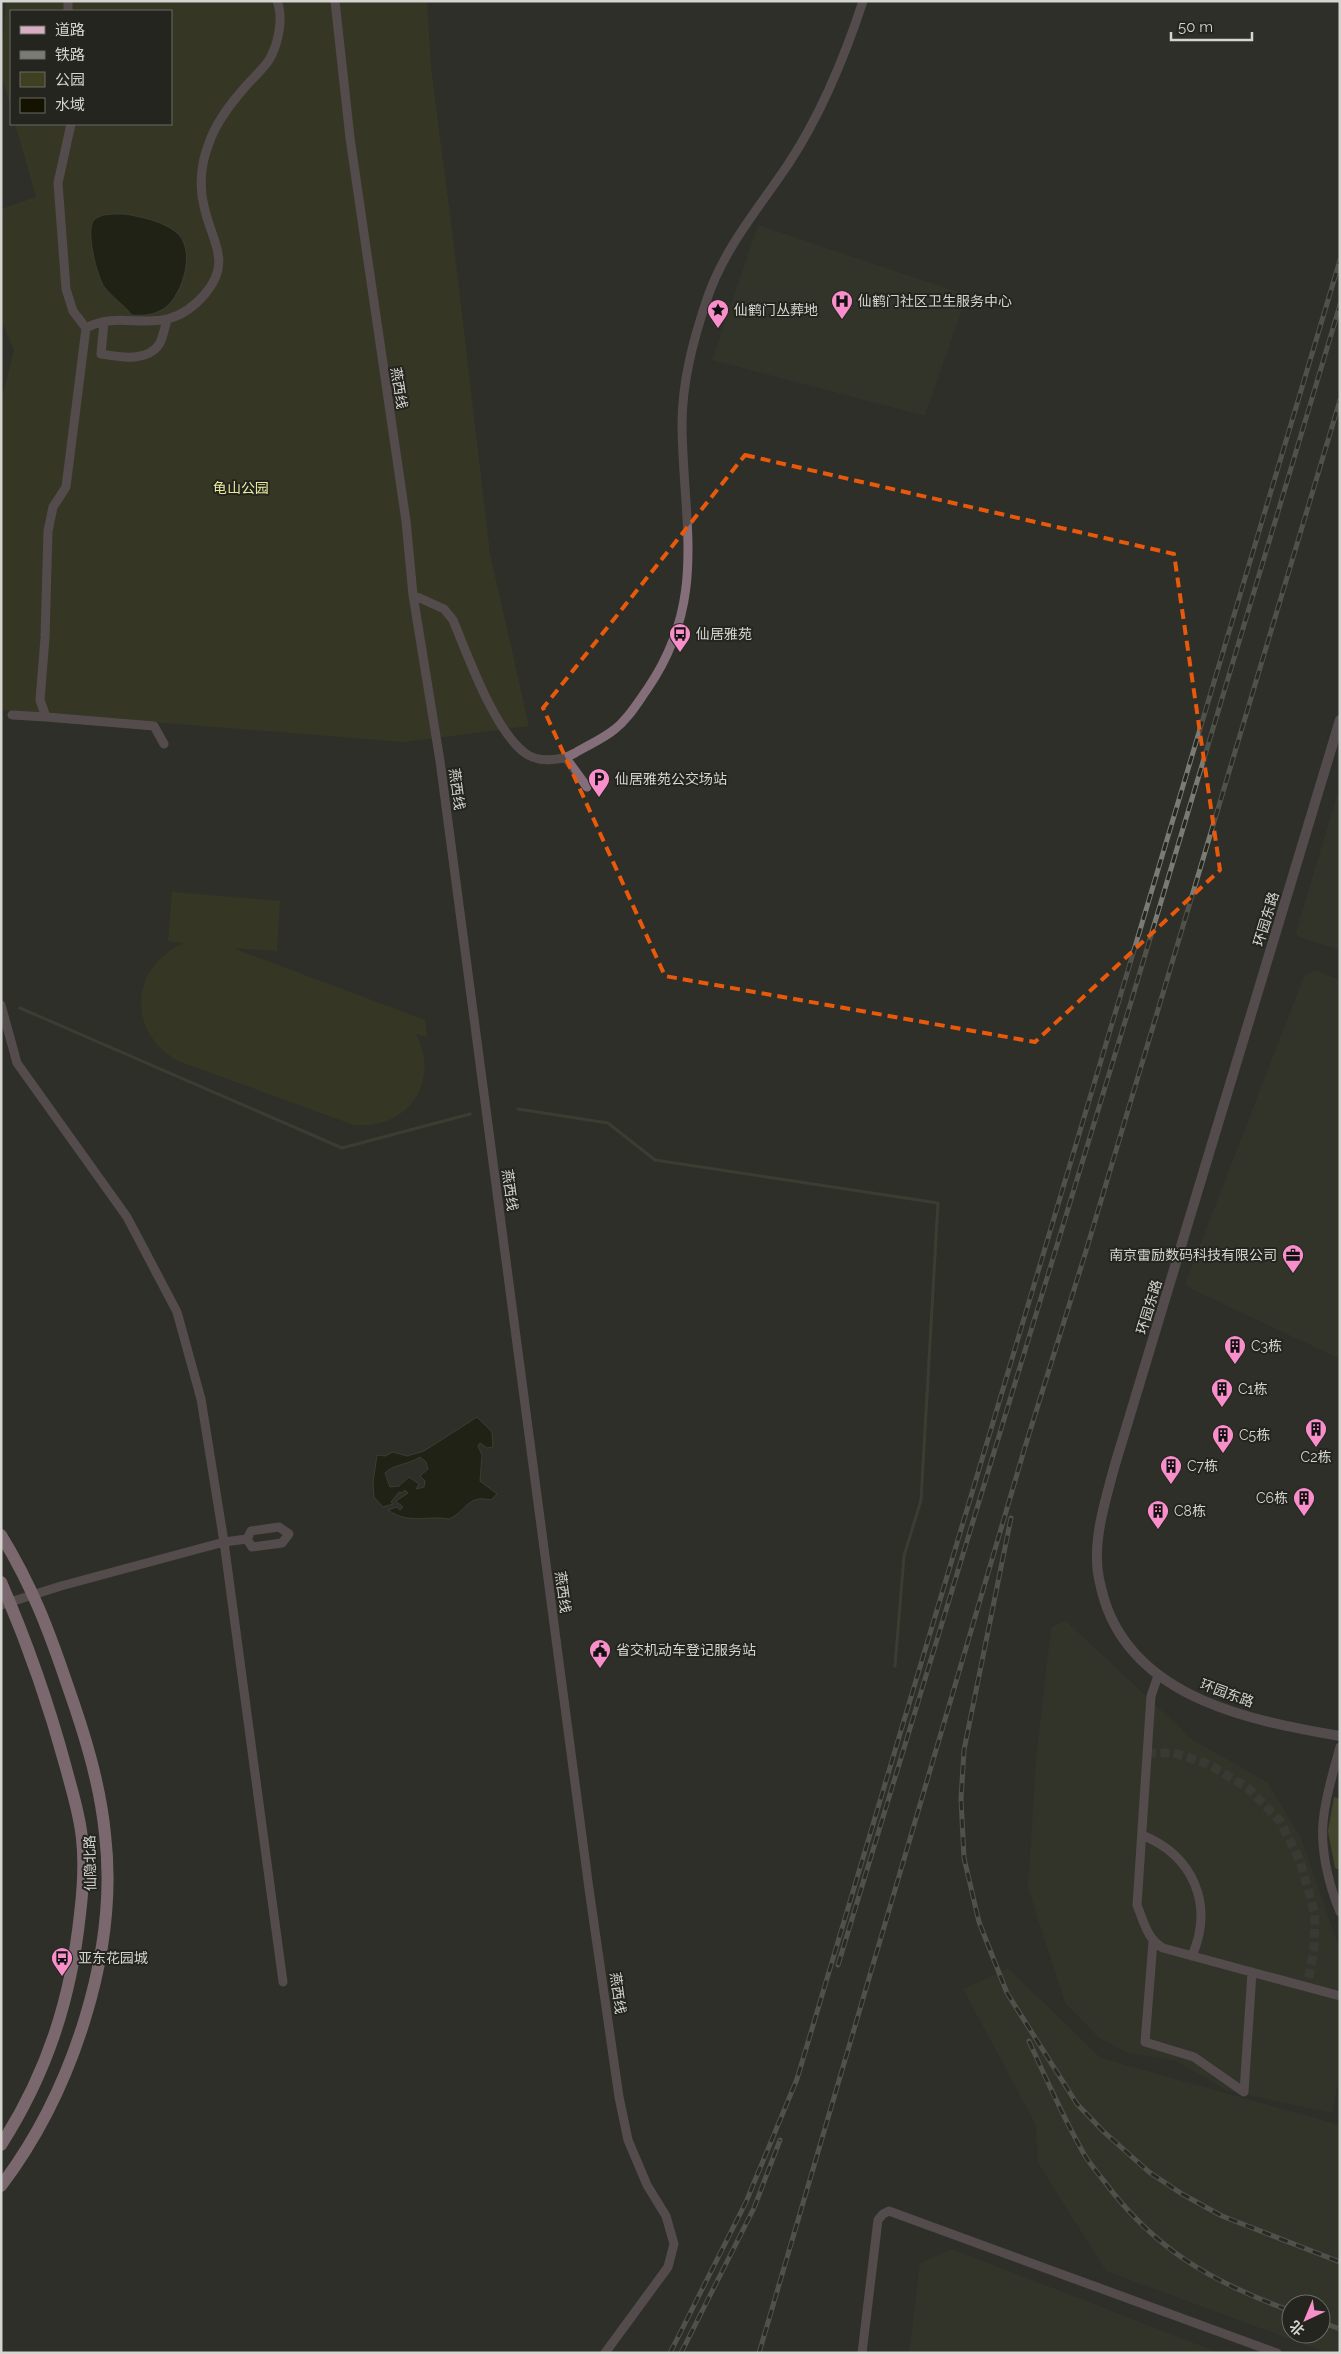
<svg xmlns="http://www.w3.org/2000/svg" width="1341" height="2354" font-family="Raleway,'Noto Sans SC',sans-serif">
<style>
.built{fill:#38382c;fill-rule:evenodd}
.green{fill:#3f4021}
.forest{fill:#616334}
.water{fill:#131300;stroke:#4d4d3e;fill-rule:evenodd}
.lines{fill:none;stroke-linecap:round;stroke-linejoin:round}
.stream{stroke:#4d4d3e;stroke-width:3}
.minor-tunnel{stroke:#474841;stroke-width:9;stroke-dasharray:9 4.5;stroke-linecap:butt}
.minor{stroke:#836e79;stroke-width:9}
.tertiary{stroke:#836e79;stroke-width:10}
.primary{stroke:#d8aec3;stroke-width:12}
.rail-casing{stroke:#7b7b76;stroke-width:5}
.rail{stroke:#25251f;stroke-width:3;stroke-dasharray:9;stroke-linecap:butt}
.marked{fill:none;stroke:#e8590c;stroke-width:4;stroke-dasharray:10 6;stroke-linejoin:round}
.labels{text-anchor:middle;stroke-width:4;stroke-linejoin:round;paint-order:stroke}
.poi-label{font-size:14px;fill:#d4d4d0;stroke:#25251f;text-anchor:start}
.street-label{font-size:14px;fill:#d4d4d0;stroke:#25251f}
.park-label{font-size:14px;fill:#e7ea9e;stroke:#25251f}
</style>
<rect width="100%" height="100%" fill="#2e2f28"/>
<path class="built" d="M758,225L967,295L925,416L712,360Z
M1340,786V950L1299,937L1296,932Z
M1315,970L1340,980V1359L1191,1289L1185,1284L1304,976Z
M1065,1620L1193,1740L1267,1782L1301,1838L1340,1950V2074L1332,2113L1228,2091L1177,2061L1128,2053L1099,2038L1065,2003L1028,1888L1036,1761L1051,1628Z
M1008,1968L1101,2058L1340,2125V2353H1327L1106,2271L1038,2163L1036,2125L963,1989ZM1291,2304H1321V2334H1291Z
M952,2249L1220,2353H909L920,2263Z"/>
<path class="green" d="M6,1H427L431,68L454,246L490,554L529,726L404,742L1,710L2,399L14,350L1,320V209L36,197L15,124H171V11H11V109L1,73Z
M172,892L280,901L277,951L233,948L425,1020L427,1037L416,1034C441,1082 408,1130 354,1125L178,1061C126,1032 130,966 184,943L168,941Z"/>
<path class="forest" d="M1334,1797L1340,1799V1870L1335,1868L1328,1831Z"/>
<path class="water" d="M125,214C142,217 162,221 176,232C197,249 183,294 165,308C154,315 144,316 132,315C124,305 113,298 105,288C97,278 84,227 95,219C103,213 116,214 125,214Z
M477,1417L492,1432L493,1447L487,1448L480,1443L478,1446L482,1455L480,1481L497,1494L491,1500C467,1494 466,1512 449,1519C427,1515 409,1525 388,1510L397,1507L400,1510L403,1507L396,1501L408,1493L405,1490L402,1493L399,1492L391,1502L393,1504L383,1507L374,1497L373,1482L377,1455L385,1456L393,1452L407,1456L424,1451ZM420,1457L426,1462L428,1469L420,1476L425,1481L424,1487L416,1489L419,1484L409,1477L399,1486L390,1487L385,1473C394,1464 408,1465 420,1457Z"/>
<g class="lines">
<path class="stream" d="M20,1008L342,1148L470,1114
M518,1109L608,1123L655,1160L938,1203L921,1500L904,1556L895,1666"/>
<path class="minor-tunnel" d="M1147,1753H1174L1208,1764L1248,1788L1280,1821L1300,1861L1315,1914L1314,1949L1307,1987"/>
<path class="minor" d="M68,1V11
M335,1L350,138L406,521L413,595L440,761L589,1889L619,2097L628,2140L647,2185L666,2216L674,2244L668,2267L605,2353
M71,124L58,183L66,289L73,311L86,328L66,487L53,507L48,531L45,638L40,700L46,717L154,726L164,744
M104,322L101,354C119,357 148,363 160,343C163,336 165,327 167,320
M86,328C126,306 163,343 205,294C233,261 211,241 204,206C199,187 201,164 208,146C215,123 231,103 246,86C254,77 263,69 269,60C278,45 284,18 277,1
M413,595L444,609L453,620C468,656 494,730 525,753C538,763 561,761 575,753C588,745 603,739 615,729C629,718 638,702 648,688C708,600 683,523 682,425C682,382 693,341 706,302C723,249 759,208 789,163C821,114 845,56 863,1
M12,715L46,717
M566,758L587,787
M1,1005L17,1063L127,1217L177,1312L201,1399L224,1542L61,1586L1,1605
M247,1539L251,1531L279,1527L289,1534L282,1543L252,1547L247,1539L224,1542L283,1982
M1158,1676L1151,1696L1137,1905C1144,1922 1147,1939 1163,1948L1340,1996
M1340,1747C1334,1769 1327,1792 1324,1814C1319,1845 1328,1883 1340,1912
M1142,1835C1194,1856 1214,1905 1192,1956
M1153,1942L1145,2042L1194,2057L1244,2092L1252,1972
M862,2353L878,2220L883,2214L889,2211L1277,2353"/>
<path class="tertiary" d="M1340,720L1114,1468C1106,1499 1096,1529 1097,1561C1097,1575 1101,1589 1105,1602C1137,1699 1252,1721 1340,1736"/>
<path class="primary" d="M1,1535C32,1586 48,1628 67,1684C84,1732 100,1783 105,1834C119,1952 72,2092 1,2186
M1,1582C27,1642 49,1705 66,1768C72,1791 80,1815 82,1839C85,1864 83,1889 80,1914C71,1999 47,2073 1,2145"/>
<g class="rail-casing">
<path id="rail" d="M1011,1518L964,1750L961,1799L964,1858L979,1922L1007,1993L1077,2104L1104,2132L1149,2172L1182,2194L1222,2216L1340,2262
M838,1965L1131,1002L1340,305
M1029,2041C1046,2079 1063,2117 1084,2154C1089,2163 1097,2172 1104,2181C1155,2250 1212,2282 1291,2311
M1321,2322L1340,2329
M670,2353L746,2202L797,2079L1340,260
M681,2353L754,2208L780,2140
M759,2353L1025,1447L1086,1251L1340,400"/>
</g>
<use href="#rail" class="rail"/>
</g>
<path d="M0 0H1341V2354H0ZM745,455L1174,554L1220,870L1035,1042L665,976L543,708Z" fill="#2e2f28" fill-opacity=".55" fill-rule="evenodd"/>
<path class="marked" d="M745,455L1174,554L1220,870L1035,1042L665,976L543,708Z"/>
<defs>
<g id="hospital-pin" transform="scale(1.125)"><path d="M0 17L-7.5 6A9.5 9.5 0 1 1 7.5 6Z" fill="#f98fca" stroke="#25251f"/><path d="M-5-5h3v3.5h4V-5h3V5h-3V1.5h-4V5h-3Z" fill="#111"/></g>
<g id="sight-pin" transform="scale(1.125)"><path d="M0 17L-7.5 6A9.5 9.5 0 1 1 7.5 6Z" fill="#f98fca" stroke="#25251f"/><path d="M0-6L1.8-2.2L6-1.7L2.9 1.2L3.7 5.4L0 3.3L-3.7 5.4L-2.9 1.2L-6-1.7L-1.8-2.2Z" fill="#111"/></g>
<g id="bus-pin" transform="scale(1.125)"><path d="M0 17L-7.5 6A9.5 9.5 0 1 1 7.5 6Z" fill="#f98fca" stroke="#25251f"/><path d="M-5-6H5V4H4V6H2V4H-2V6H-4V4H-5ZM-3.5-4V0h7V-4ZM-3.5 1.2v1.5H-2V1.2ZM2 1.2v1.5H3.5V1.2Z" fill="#111"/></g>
<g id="parking-pin" transform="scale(1.125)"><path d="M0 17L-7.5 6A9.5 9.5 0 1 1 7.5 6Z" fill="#f98fca" stroke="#25251f"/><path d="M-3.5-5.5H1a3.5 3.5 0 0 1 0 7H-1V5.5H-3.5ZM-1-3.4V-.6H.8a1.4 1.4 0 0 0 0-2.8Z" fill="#111"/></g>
<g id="office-pin" transform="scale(1.125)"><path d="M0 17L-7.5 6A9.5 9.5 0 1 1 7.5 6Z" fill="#f98fca" stroke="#25251f"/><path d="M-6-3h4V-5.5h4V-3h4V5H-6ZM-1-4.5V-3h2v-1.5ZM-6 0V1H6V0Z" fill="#111"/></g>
<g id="building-pin" transform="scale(1.125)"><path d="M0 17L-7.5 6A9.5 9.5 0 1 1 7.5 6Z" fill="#f98fca" stroke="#25251f"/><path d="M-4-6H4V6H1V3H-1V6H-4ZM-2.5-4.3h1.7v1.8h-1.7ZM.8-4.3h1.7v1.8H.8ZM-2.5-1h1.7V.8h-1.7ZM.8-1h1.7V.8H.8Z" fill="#111"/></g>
<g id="civic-pin" transform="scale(1.125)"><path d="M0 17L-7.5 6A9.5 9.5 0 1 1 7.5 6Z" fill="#f98fca" stroke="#25251f"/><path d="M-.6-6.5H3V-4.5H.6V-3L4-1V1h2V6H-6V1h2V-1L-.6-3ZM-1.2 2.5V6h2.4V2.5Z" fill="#111"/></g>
</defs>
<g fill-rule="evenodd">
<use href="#hospital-pin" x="842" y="301"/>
<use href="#sight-pin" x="718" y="310"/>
<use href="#bus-pin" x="680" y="634"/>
<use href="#parking-pin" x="599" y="779"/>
<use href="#office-pin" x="1293" y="1255"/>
<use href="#building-pin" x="1235" y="1346"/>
<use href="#building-pin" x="1222" y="1389"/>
<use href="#building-pin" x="1316" y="1429"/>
<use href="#building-pin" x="1223" y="1435"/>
<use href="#building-pin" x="1171" y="1466"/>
<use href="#building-pin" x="1304" y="1498"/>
<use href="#building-pin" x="1158" y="1511"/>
<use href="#civic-pin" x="600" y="1650"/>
<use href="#bus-pin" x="62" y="1958"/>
</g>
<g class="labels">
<g class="poi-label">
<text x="858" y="306">仙鹤门社区卫生服务中心</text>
<text x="734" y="315">仙鹤门丛葬地</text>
<text x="696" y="639">仙居雅苑</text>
<text x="615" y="784">仙居雅苑公交场站</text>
<text x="1277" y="1260" text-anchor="end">南京雷励数码科技有限公司</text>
<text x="1251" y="1351">C3栋</text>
<text x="1238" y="1394">C1栋</text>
<text x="1239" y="1440">C5栋</text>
<text x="1316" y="1462" text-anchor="middle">C2栋</text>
<text x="1187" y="1471">C7栋</text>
<text x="1288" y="1503" text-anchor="end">C6栋</text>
<text x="1174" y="1516">C8栋</text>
<text x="616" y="1655">省交机动车登记服务站</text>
<text x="78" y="1963">亚东花园城</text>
</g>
<g class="street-label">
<text transform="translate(399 388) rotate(81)" y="5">燕西线</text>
<text transform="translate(457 789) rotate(82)" y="5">燕西线</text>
<text transform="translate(1266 919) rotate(-73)" y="5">环园东路</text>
<text transform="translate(510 1190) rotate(82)" y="5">燕西线</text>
<text transform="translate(1149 1307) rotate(-73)" y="5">环园东路</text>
<text transform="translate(563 1592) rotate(82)" y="5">燕西线</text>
<text transform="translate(1227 1693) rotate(20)" y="5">环园东路</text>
<text transform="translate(90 1863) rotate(-91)" y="5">仙隐北路</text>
<text transform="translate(618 1993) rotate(82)" y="5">燕西线</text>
</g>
<g class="park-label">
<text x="241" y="493">龟山公园</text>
</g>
</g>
<rect width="1341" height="2354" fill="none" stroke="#d4d4d0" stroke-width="5"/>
<rect x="10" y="10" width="162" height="115" fill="#25251f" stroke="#6b6b66"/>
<rect x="20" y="26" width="25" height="8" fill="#d8aec3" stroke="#6b6b66"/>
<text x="55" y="35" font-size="15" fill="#d4d4d0">道路</text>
<rect x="20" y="51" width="25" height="8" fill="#7b7b76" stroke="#6b6b66"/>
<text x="55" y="60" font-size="15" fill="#d4d4d0">铁路</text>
<rect x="20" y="72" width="25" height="15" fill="#3f4021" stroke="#6b6b66"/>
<text x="55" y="85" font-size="15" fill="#d4d4d0">公园</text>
<rect x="20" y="98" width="25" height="15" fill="#131300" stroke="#6b6b66"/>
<text x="55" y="110" font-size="15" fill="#d4d4d0">水域</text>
<g transform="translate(1306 2319) rotate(224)"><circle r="24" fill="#25251f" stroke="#6b6b66"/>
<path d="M0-4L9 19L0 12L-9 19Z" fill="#f98fca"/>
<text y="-8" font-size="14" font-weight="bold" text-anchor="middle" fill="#d4d4d0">北</text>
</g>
<path d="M1171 32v8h81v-8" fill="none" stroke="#d4d4d0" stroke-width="2.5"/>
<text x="1178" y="32" font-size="15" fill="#d4d4d0" stroke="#25251f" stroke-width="4" paint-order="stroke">50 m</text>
</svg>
